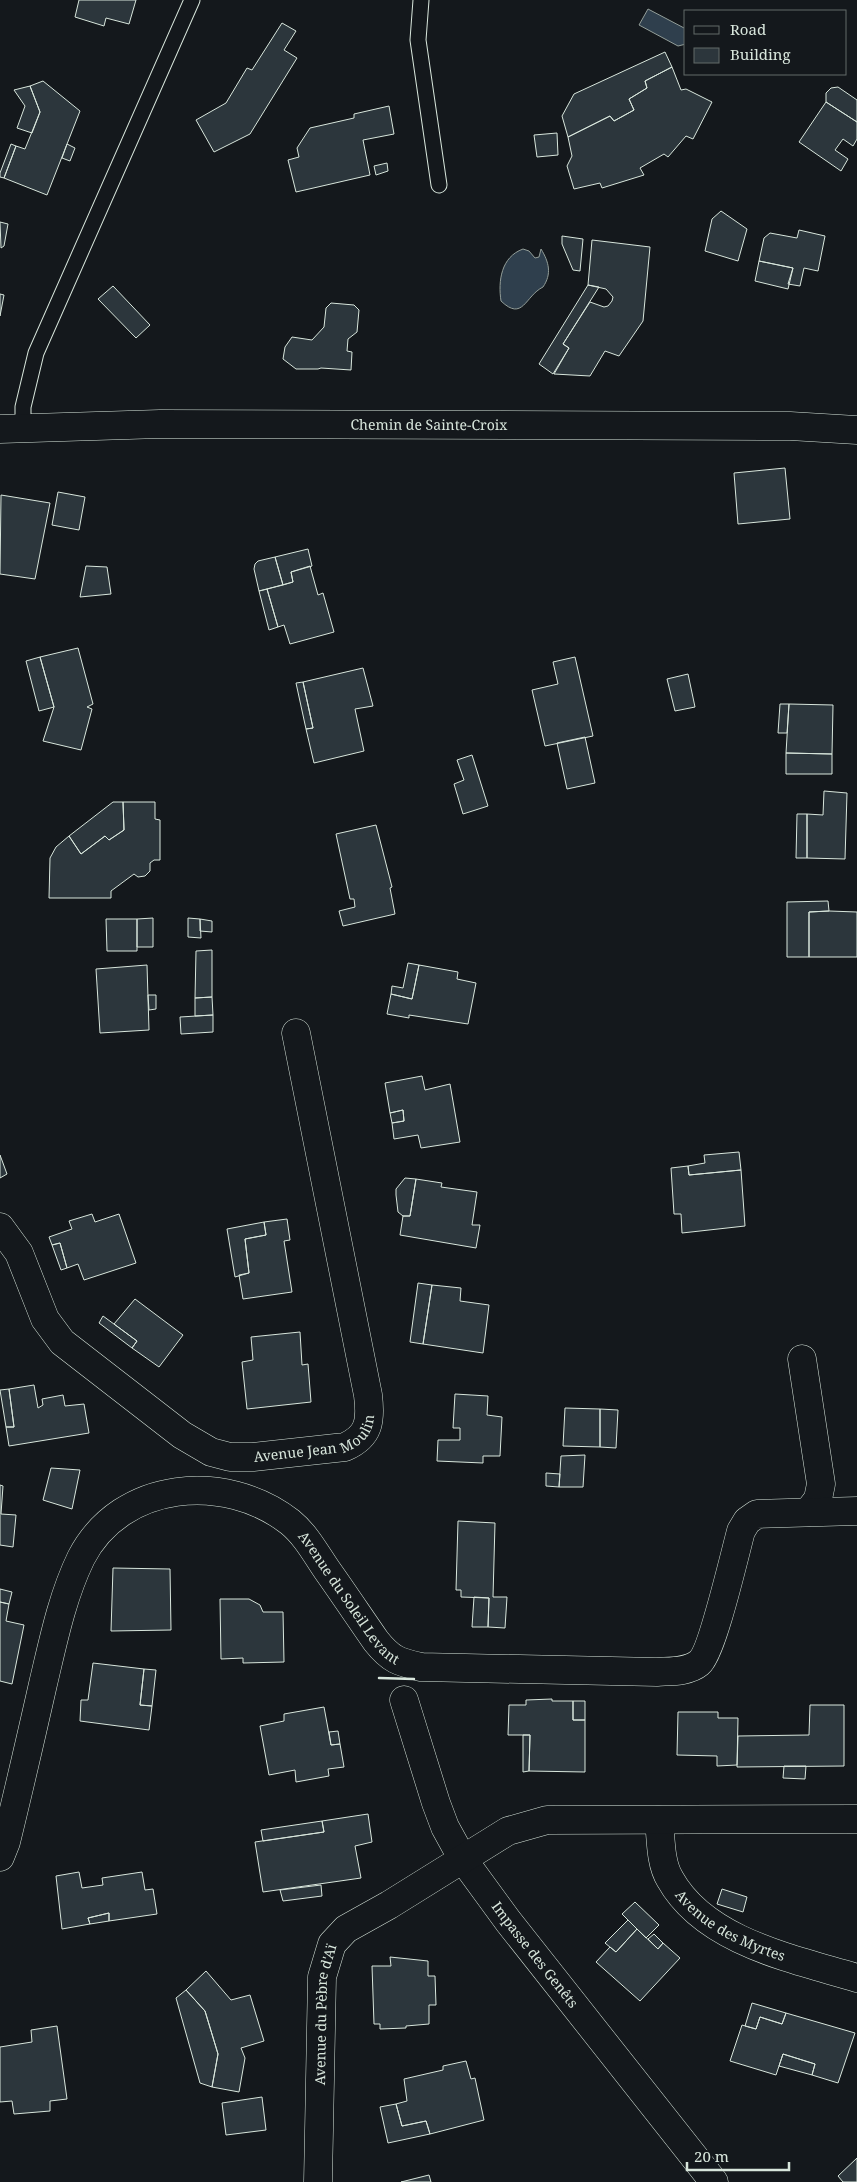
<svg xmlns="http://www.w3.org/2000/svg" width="857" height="2182" font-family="'Noto Serif',serif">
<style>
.water{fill:#2f3f4d;stroke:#939e99}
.building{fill:#2c363c;stroke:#d8e6dc}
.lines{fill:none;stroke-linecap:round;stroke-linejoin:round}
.lane-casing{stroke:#d8e6dc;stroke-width:17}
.street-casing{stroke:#d8e6dc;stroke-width:29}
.lane{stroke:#14181c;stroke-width:15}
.street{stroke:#14181c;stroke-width:28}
.wall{stroke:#d8e6dc;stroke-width:2.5}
.labels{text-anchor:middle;stroke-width:4;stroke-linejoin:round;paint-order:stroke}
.street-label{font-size:14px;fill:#d8e6dc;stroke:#14181c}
</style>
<rect width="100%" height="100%" fill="#14181c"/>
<path class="water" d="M648,9L686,29V44L678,46L639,25Z
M523,249L529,251L535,258L539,257L541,249C549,262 552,274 543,287C525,296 523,322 501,301C498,281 501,257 523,249Z"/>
<path class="building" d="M79,0H136L129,24L106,18L104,26L75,17Z
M282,23L296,31L284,50L297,58L250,134L214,152L196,120L226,103L247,68L252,70Z
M665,52L672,67L645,81L647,88L629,99L634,110L614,121L610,116L568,137L562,116L574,94Z
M672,67L681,90L686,89L712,102L693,139L686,136L668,157L664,154L640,168L644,175L602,188L600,183L574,189L567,166L572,156L568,137L610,116L614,121L634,110L629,99L647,88L645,81Z
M43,81L80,111L47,195L4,178L16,146L25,149L40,112L30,86Z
M30,86L40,112L32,133L17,128L25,106L14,90Z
M838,87L857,100V122L826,102V93L831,88Z
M826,102L857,122V139L853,146L843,139L835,150L848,159L841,171L799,142Z
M389,106L394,134L363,140L370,175L296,192L288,160L299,157L297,148L310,128L354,118V114Z
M557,133L558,155L537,157L534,135Z
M11,144L16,146L4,178L0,177V173Z
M67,144L75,148L70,161L62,158Z
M387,163L388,171L376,175L374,166Z
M721,211L747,229L738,261L705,251L712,219Z
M0,222L8,224L4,246L1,248Z
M799,230L825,236L818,271L804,268L800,286L788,284L793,268L759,261L764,238L770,233L797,238Z
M562,236L583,239L580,271L573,270L562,244Z
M592,240L650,247L643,321L619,356L605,351L590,376L554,374L569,348L563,344L590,302L604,307L608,306L612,301L613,297L606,289L588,285Z
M759,261L793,268L788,289L755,281Z
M588,285L599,287L563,344L569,348L553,374L539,364Z
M113,286L150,325L136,338L98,299Z
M0,294L4,295L0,316Z
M331,303L354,305L359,310L357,332L348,339L347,351L352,352L351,370L321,368L318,369H296L283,359L285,347L292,337L312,340L324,327L326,308Z
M785,468L790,519L738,524L734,473Z
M58,492L85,497L79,530L52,525Z
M1,495L50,503L35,579L0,574Z
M308,549L312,566L291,572L293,582L283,585L275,557Z
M275,557L283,585L259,591L254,569L255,564L258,561Z
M86,566L107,567L111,594L80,597Z
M310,566L318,595L323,593L334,632L290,644L284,625L278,627L267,589L293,582L291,572Z
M267,589L278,627L269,630L259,591Z
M78,648L93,704L87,707L92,709L81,750L43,741L54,707L40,657Z
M40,657L54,707L39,711L26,661Z
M575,657L593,736L545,746L532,690L558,684L553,662Z
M363,668L373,706L355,709L364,751L314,763L306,729L313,728L303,682Z
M688,674L695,707L675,711L667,679Z
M303,682L313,728L306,729L296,683Z
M780,704H789L787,733H778Z
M789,704L833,705L832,754L786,753Z
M585,737L595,783L567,789L557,743Z
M786,753L832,754V774H786Z
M472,755L488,806L463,814L454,784L464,780L457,760Z
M824,791L847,793L845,859L807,858V814L823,815Z
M113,802H123L124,830L109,840L105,836L81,854L69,836Z
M123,802H155V819L160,820V860H154L150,863V871L145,876L138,877L134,874L111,891V898H49L50,858L56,847L69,836L81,854L105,836L109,840L124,830Z
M797,814H807V858H796Z
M376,825L392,887L390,888L395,914L343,926L339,911L355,907L354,899H350L336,834Z
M828,901L829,911L809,912V957H787V902Z
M829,911L857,912V957H809V912Z
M153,918V947H137V919Z
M188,918L200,919L201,938L188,937Z
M106,919H137V951H107Z
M200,919L212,921V932L200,931Z
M212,950V997L195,998L196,951Z
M408,963L419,965L412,999L391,994L392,986L403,988Z
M147,965L149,1030L100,1033L96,969Z
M419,965L458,972L457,979L476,983L468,1024L409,1015V1018L387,1014L391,994L412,999Z
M148,995H156V1009L149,1010Z
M212,997L213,1015L195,1016V998Z
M213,1015V1032L181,1034L180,1017Z
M422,1076L425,1090L450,1084L460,1142L421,1148L418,1135L394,1139L392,1123L404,1121L403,1110L390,1113L385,1083Z
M403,1110L404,1121L392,1123L390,1113Z
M739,1152L741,1170L689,1175L688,1166L705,1163L704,1155Z
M0,1155L7,1174L0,1178Z
M688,1166L689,1175L741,1170L745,1226L682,1233L681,1214H674L671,1168Z
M405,1178L416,1179L410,1216H403L398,1212L396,1195V1189Z
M416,1179L442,1183L441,1187L477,1192L472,1225H480L476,1248L400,1235L403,1216H410Z
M92,1214L95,1222L119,1214L136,1263L84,1280L78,1264L67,1268L60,1243L52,1245L49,1237L72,1229L69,1221Z
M287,1219L290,1240L284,1241L292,1292L243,1299L239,1275L249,1273L245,1239L266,1235L264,1222Z
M264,1222L266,1235L245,1239L249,1273L235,1277L227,1229Z
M60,1243L67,1268L61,1270L52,1245Z
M418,1283L432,1285L423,1344L410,1342Z
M432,1285L461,1288L460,1301L489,1305L483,1353L423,1344Z
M135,1299L183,1335L159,1367L132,1348L137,1341L114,1324Z
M103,1316L137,1341L132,1348L99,1323Z
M300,1332L302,1365L308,1364L311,1402L247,1409L242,1362L253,1360L251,1337Z
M34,1385L38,1408L43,1405L42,1399L63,1395L65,1406L84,1404L89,1433L9,1446L6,1427H14L9,1389Z
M9,1389L14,1427H6L0,1390Z
M455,1394L488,1396L487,1415L502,1417L500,1456H483V1463L437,1461L438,1440H460V1428H453Z
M565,1408L600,1409V1447L563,1446Z
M600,1409L618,1410L616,1448L600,1447Z
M585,1455L583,1487H559L561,1456Z
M51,1468L80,1470L72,1509L43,1500Z
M546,1473L560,1474L559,1487L546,1486Z
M0,1485L3,1486L1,1514L16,1515L13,1547L0,1545Z
M458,1521L495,1523L493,1597H507L505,1628L488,1627L489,1598L461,1597V1590H456Z
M113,1568L170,1569L171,1630L111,1631Z
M0,1589L12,1592L9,1604L0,1602Z
M474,1597L489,1598L488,1627H472Z
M220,1599H249L260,1605L263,1612H283L284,1662L243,1663V1658L221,1659Z
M0,1602L9,1604L6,1621L24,1625L12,1684L0,1681Z
M93,1663L144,1669L140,1705L152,1706L149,1730L80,1721L81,1700H88Z
M144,1669L156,1670L152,1706L140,1705Z
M552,1699V1701H573V1720H585V1772L529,1771L530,1735H508L509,1705H526V1700Z
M573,1701H585V1720H573Z
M810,1705H844V1766L737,1767L738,1736L809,1735Z
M324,1707L331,1745L340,1744L344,1767L328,1769L329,1776L296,1782L295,1770L269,1775L260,1726L284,1721V1714Z
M678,1712H718V1718H738L737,1765L717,1766V1756L677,1755Z
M338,1731L340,1744L331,1745L329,1732Z
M523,1735H530L529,1771L523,1772Z
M784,1766H806L805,1779L783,1778Z
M368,1814L372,1842L355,1846L361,1878L263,1892L255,1842L324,1832L322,1821Z
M322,1821L324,1832L263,1841L261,1830Z
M79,1872L82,1888L103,1885L102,1878L142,1872L145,1890L153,1889L157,1914L109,1921V1913L88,1918L90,1924L62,1929L56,1876Z
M321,1885L322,1896L283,1901L280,1890Z
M722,1889L747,1897L743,1912L717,1904Z
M635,1902L659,1925L646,1938L622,1914Z
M109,1913V1921L90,1924L88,1918Z
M628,1920L637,1929L616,1952L605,1943Z
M637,1929L658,1949L663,1943L680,1958L640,2001L596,1962L610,1947L616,1952Z
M654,1934L663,1943L658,1949L648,1939Z
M390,1957L428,1961V1976H435L436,2005H429V2024L406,2026V2028L380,2029V2024H374L372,1966H391Z
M206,1971L231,2000L250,1995L264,2041L241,2048L245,2058L239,2092L212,2087L218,2054L205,2011L186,1990Z
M186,1990L205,2011L218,2054L212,2087L200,2083L176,1998Z
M752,2003L786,2013L782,2024L760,2017L756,2029L745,2026Z
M786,2013L855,2033L838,2083L812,2075L815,2064L783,2054L776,2075L730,2061L742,2025L756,2029L760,2017L782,2024Z
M57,2026L67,2099L50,2101V2111L14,2114L12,2101L0,2102V2047L32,2042L31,2030Z
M783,2054L815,2064L812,2075L779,2066Z
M466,2061L471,2079L475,2078L484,2120L430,2134L426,2121L402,2126L396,2104L407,2101L404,2079L443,2070V2066Z
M262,2097L266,2130L226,2135L222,2103Z
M396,2104L402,2126L426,2121L430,2134L388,2143L380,2107Z
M857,2158V2182H843L838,2176Z
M429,2175L431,2182H401Z"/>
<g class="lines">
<g class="lane-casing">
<path id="lane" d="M421,0L418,40L439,185
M23,428V407L36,353L192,0"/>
</g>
<g class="street-casing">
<g id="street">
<path id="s1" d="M0,429L160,424L790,426L857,430"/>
<path id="s2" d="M0,1227L19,1253L45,1319L62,1342L182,1435L211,1452L230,1457H253L345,1447C370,1436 371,1420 368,1395L296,1033"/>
<path d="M802,1359L821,1484L818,1499L808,1512"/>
<path id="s3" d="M404,1700L436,1803L445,1827L462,1858L508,1921L714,2182"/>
<path id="s4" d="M659,1820C661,1838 660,1863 670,1879C705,1942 794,1959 857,1978"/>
<path id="s5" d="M0,1857L6,1842C19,1789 31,1737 43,1684C53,1642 62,1597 81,1558C121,1480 226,1472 290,1522C306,1535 316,1554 327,1570C344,1594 360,1618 376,1641C391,1660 399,1662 421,1667L657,1672C671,1671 688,1672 699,1663C712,1653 735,1553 741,1531L747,1521L757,1514L857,1511"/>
<path id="s6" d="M318,2182L322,1977L332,1944L346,1929L389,1905L508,1831L547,1820L857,1819"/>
</g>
</g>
<use href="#lane" class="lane"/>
<use href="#street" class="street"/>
<path class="wall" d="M379,1678L414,1679"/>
</g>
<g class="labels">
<g class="street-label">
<text dy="5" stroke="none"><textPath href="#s1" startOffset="429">Chemin de Sainte-Croix</textPath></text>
<text dy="5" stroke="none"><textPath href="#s2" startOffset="428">Avenue Jean Moulin</textPath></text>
<text dy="5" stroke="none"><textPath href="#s5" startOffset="648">Avenue du Soleil Levant</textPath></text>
<text dy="5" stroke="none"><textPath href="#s4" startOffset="139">Avenue des Myrtes</textPath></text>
<text dy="5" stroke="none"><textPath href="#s3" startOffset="290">Impasse des Genêts</textPath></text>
<text dy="5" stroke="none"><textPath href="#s6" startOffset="168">Avenue du Pèbre d'Aï</textPath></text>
</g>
</g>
<rect x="684" y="10" width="162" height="65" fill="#14181c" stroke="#626a69"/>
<rect x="694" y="26" width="25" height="8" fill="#14181c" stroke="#626a69"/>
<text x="730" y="35" font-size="15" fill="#d8e6dc">Road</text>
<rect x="694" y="48" width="25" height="15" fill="#2c363c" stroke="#626a69"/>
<text x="730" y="60" font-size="15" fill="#d8e6dc">Building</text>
<path d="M687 2162v8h102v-8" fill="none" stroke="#d8e6dc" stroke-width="2.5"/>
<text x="694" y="2162" font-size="15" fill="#d8e6dc" stroke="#14181c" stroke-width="4" paint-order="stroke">20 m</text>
</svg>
